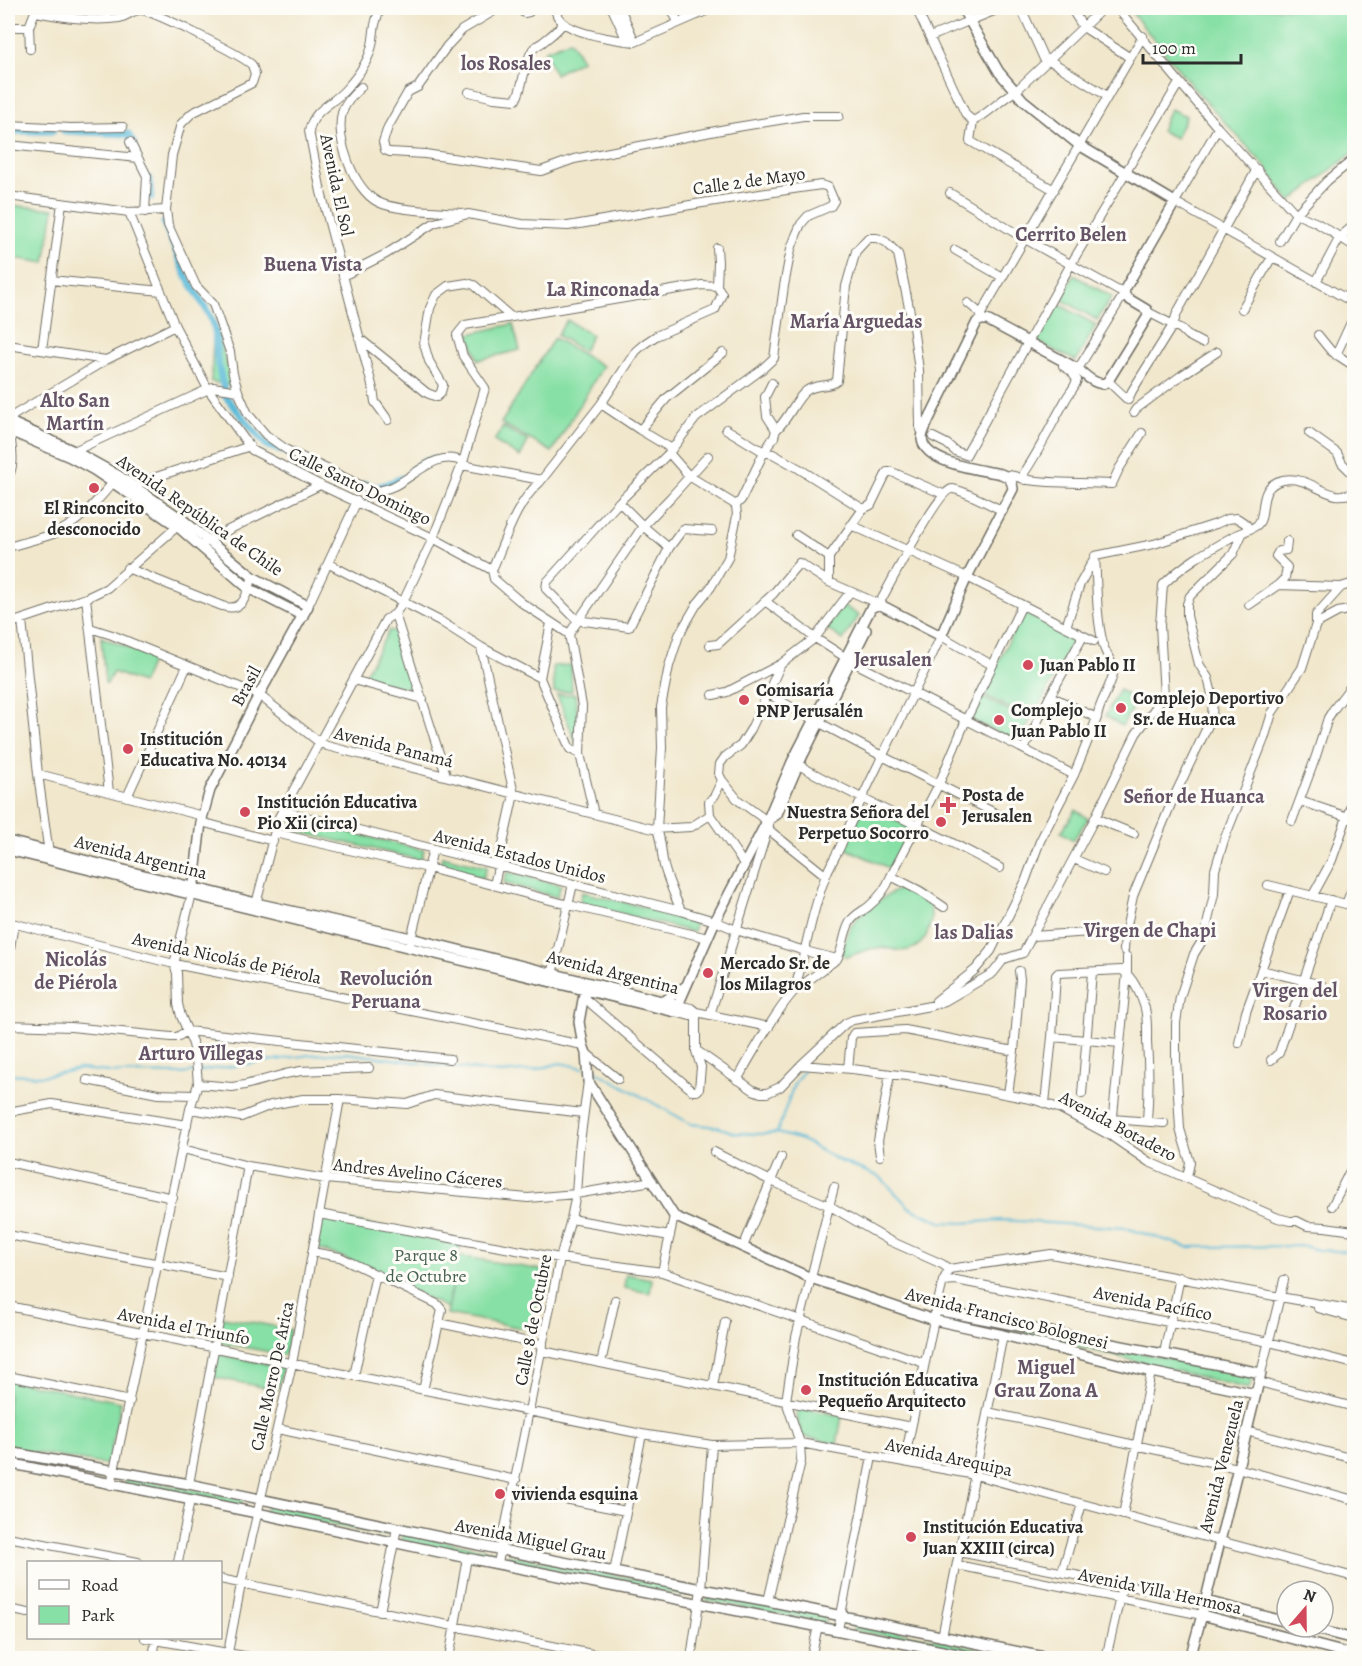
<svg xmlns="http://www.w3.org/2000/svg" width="1362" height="1666" font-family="Alegreya,serif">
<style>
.green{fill:#87e0a5;stroke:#598668;stroke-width:1.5}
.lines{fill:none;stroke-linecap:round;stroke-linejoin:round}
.stream{stroke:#59b9d8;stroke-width:2}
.canal{stroke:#59b9d8;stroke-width:7}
.minor-casing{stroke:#706d63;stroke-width:10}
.tertiary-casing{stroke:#706d63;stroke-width:12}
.minor{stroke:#fff;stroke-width:8}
.tertiary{stroke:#fff;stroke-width:9}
.poi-dot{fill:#d1495b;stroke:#fdfcf7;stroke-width:2}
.labels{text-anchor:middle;stroke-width:6;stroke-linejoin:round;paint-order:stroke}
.street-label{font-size:18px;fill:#2b2b2b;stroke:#fdfcf7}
.poi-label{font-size:18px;font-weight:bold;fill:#2b2b2b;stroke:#fdfcf7;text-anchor:start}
.park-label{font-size:18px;fill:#476150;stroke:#fdfcf7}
.neighbourhood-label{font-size:20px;font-weight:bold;fill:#645466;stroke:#fdfcf7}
</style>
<rect width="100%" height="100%" fill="#fdfcf7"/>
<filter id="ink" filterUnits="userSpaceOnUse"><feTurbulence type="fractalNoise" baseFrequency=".0167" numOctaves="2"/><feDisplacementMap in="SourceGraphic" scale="12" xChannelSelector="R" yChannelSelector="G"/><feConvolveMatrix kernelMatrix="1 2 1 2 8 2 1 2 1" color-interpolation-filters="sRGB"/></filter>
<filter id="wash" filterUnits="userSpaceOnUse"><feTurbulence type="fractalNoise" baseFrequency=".008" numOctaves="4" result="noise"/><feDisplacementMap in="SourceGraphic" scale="24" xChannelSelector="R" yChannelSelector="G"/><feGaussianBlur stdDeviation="1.35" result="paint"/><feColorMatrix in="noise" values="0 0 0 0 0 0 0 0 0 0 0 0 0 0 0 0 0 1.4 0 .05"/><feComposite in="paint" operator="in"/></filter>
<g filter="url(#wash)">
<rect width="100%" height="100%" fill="#f1e7cc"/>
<path class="green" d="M1128,8H1354V152L1290,202L1266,167L1197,92Z
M570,40L582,60L555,74L544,51Z
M1170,109L1186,116L1176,138L1161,131Z
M8,205L54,209L45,263L8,257Z
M1074,275L1112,297L1097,320L1061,299Z
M1057,303L1096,325L1076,361L1036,341Z
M214,318L233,386L211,382Z
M567,320L592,335L583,351L557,335Z
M513,324L520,350L478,360L469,334Z
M554,338L603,366L552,452L501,423Z
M503,427L528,441L520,457L494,441Z
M843,605L859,616L843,640L826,628Z
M1023,613L1074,637L1032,720L982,694Z
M389,630L397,632L414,690L363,678Z
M101,637L153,657L142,683L113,672L107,684L105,683Z
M571,665L572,691L554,692L553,666Z
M1119,690L1137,700L1122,726L1105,716Z
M575,694L580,743H576L557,695Z
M980,696L1030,721L1019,743L969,719Z
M864,804L907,826L910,830L889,868L845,848Z
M1076,810L1088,819L1073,840L1061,832Z
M294,819L424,850L421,860L291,830Z
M442,856L487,867L483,878L440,868Z
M507,872L561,885L557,897L504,883Z
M902,888C925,891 937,909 928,931C926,937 922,943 917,946C903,956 891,946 877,948C866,949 856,954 846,957L842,952C845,944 846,936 850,929C856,914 887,894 902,888Z
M582,892L696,920L693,932L580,903Z
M323,1216L461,1242L458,1256L542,1270L532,1330L447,1314L454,1280L447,1308L342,1257L315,1248L321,1218Z
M626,1274L652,1279L650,1293L624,1288Z
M945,1314L1253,1375L1249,1389Z
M223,1317L290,1329L285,1355L218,1342Z
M217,1354L283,1367L277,1390L213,1377Z
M8,1380L121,1402L108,1465L8,1448Z
M798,1407L842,1416L837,1444L801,1436L797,1416Z
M126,1477L243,1499L242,1506L124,1484Z
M267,1503L388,1529L386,1536L266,1512Z
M403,1533L494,1551L493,1558L401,1540Z
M508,1554L685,1589L684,1596L507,1561Z
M708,1593L826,1615L825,1623L707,1601Z
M854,1623L1023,1657V1658H993L853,1630Z"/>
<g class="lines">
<path class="stream" d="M590,1070L596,1071L691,1124L718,1127L735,1133L761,1134L777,1133L802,1140L840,1161L880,1177L910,1208L941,1222L963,1223L1002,1220L1126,1228L1188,1247L1304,1246L1318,1250L1354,1252
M8,1074L43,1076L80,1069L120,1073L181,1074L309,1055L346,1053L500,1073L535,1070L560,1063L584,1068
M777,1133L794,1084L804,1070"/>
<path class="canal" d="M8,131H53
M64,131L128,134L134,144
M149,179L151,197
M164,223L186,275L209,314L215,330L217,358L225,396L267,446L284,451
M411,471L422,463L433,459
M365,484L378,487L403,478"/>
</g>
</g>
<g filter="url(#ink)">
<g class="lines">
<g class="minor-casing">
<path id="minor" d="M381,8C379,12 377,16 376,21C373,30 374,40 371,49C367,64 356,78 346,89C332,105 314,108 309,131L321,192L373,389L375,402L388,420
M499,8L462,30L447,46L418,87L408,92L388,127L383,142L385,150L390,152L425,154L541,171L574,159L731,128L803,116H839
M519,8L524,13L529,12L533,8
M555,8C556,10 556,15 558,17C568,34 617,40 635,42
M612,8L627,41
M620,8L635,42
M671,8L678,22
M916,8L966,115L973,121
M1021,8L1044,59L1049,60L1107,96
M1071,8L1083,27L1129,57
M1117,8L1218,128L1175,202L1354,303
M36,12C62,17 92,22 119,18C126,17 133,10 140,10C152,10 243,56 252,65L255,74L252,83L192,113L181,124L172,155L166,210L168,225L196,286L213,304L230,352L233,374L238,391L248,414L266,435L287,450L375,492C381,490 388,489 394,486C415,476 437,449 463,462
M969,21L1001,8
M8,27H29
M930,37L964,23
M635,42L713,8
M30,49L29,27L36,9
M361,87C353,95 345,103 342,113C335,139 354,190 378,202C395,211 441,211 461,213
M469,92L494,98L516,100C524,85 523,66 532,51C534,46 539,45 543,42C550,36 558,31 563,23
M8,125L71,128L123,127
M1218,128L1296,214L1317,223L1354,246
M130,142L147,176L145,212
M8,145L138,158
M1054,190L970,141L973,121C989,114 1000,99 1016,91L1103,8
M950,193L1025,239L1124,294L1078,369
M8,196L129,212L166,210
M129,212L175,326L208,389L252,450L320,485L433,538L492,570
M1280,241L1296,214L1327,181L1354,159
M717,248L718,262L717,286
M955,250L1002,277
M343,276L386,254L434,223L468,214L522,224L568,226L696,204L793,189L821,185L828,187L834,201L831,206L808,216L801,224L797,233L791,249L784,286L774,358L761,370L696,418L669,453L619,502L547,582L546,589L577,620
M51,280L161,291
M1316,282L1340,237L1354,225
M968,303L981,314
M1242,309L1272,257
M1148,312L1181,329L1187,335L1202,343
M981,320V314L1143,36
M1318,335L1331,351L1354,366
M359,338L427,393L437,397L441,392L443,385L429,361L424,344L430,308L436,295L448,286L467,283L474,285L511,317
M8,345L106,360
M42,350L62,203
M1336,355L1354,316
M1108,381L1128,400L1132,391L1173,325L1177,313L1257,169
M601,404L640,430L672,449
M1134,412L1136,409L1182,375L1217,352
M726,429L764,452L773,454L798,468L863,509
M640,430L667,398L723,353
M776,430C788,420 796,398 806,391C817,383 829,388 837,381L846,286L856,251L868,238H877L886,242L898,254L913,327L919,370L920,427L921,430L923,432
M1309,433L1337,453L1342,463L1354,475
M933,437L947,444L955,451L966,455L1071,264L1179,83
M72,454L74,451L213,387L238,391
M462,465L541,480
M8,477C20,457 3,430 14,415L106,360L175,326
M1007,477L1009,475C1016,476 1022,479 1028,480C1055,484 1084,482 1112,484L1119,469L1142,433
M1025,480L1024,473C1040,450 1051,425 1065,401C1068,394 1075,388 1077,380L1071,371L1063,366L1064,362
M132,491L141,482L250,446
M619,502L643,526L669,548
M736,505L741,500L764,452L774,437L776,430L767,416L765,397L772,383
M851,525L967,577L1094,641
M796,535L829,557
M204,543L208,540L320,485
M8,547C22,543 38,539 53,534C79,524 98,500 116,479
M1095,556L1154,544L1216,524L1227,519L1237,518L1246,524L1248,529
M329,564L440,621L481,647L540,678
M127,568L222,606C245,613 246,594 253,577
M492,570L494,579L522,603L569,634
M829,582V557L863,509L871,505L887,472H892L943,494
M1278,585L1341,587
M86,598L109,792
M765,601L815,638L851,661L1074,775
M1249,605L1278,585L1285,578L1287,567L1276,556L1279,551L1286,550L1287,541
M308,606L357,501
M395,614L446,775
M22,620L38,774L49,854
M577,620L629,627L669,548L683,529L712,531
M551,623L540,678L570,749L580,754
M8,624L86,598L107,588L180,524
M1316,624L1338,612L1354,609
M1066,627L1080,584L1095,557
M90,628L112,635L259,695L319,742L327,746L653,829L691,827L710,815
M710,645L718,644L773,594L799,563L829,582L879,604C888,588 939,489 952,489C961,489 993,506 1003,511
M481,647L514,794L494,885
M353,680L423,699
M767,693L814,720
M713,695L727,692L781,664
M1050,696L1097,718
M820,723L882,756L1001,816
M1024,749L1050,696L1081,640V635
M795,763C862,801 933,831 1000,868
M38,774L203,816
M722,780L715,795L709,802L710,815L744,864
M127,797L187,666
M1300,801L1354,819
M283,811L681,911L715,921L736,930L805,951L837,959
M594,814L580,754L582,706L569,634L643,526L670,498L708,456
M1095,818L1134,834
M1292,821L1316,756L1328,718L1333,710L1354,682
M201,822L273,841
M657,829L662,748L661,707L669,666L679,635L697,604L711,587L728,558L737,516L736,505L689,476L669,453
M657,829C662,843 661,852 664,866C668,881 675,896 681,911
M769,830L825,875
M275,833L428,868L569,905L708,938
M1074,859L1104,872
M891,876L920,891L944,907
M1268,885L1354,906
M1313,895L1332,860L1354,797
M1346,904L1354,884
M255,908L278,819L386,619L395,614L403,602L433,538L463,462L485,388L463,356L457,335L465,325L702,285L717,286L722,294L715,310L656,336L644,344L636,351L601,404L540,482C515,504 505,541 492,570
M8,922L174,964L583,1045
M1033,936L1091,932
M410,943L433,849
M1124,950L1125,935L1133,896L1173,799L1212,717L1213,698L1208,678L1199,664L1187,616V604L1190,596L1233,554L1243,532
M8,960L14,924
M1261,970L1322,985
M551,979L573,884
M795,988C806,951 811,913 825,878C829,866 836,856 841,845C871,774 909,706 941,636L992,665
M583,997L693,1091H697L699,1089L701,1067L696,1051
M936,1001L975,970L991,951L1025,882L1040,841L1074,775L1097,718C1099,702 1110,689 1113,674C1115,663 1105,655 1103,644C1096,616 1097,585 1095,556
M678,1005L691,1008L696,1012L769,1027
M675,1012L690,1016L696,1012
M696,1012V1050L753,1090L761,1093H767L780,1087L801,1065L846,1023L853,1020L930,1006L945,1001L993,973L1004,959L1023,953L1095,818L1136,734L1164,696L1160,625L1163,585C1182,565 1207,551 1232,537C1239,533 1251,530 1257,525C1268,516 1255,486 1283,480C1304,476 1318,491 1336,495C1342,496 1349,494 1354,494
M710,1015L769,825L767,821L738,800L722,780L719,774L720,764L725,757L741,745L751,729L781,664L815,638L850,592
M8,1025L71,1027L171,1037H177L187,1031L450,1059
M1052,1037L1120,1043
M1239,1043L1246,1012L1290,890
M586,1053L618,1079
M1271,1060L1279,1053L1331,900
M801,1065L852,1069L922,1078L1035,1100L1061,1109L1111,1136L1149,1162L1278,1218L1290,1221H1297L1307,1226L1325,1227L1354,1231
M848,1069L851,1038L854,1033L905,1030L1014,1051
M87,1080L158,1094L194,1095
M737,1080C748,1061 786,992 802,985L837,959C844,948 843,934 850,922C854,915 861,912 868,907C879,898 886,889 891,876L939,784L966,720L1022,605
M198,1084L232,1087L245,1085L285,1074L301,1071L369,1068
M1008,1094L1014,1051L1020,979L1019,971
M1082,1094L1092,972
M1045,1103L1052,1037L1056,975L1058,973L1122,970C1132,976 1141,995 1144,1005C1148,1017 1147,1030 1147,1042C1149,1069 1149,1095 1147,1121
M190,1109L241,1117L271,1105L303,1099H340L407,1104L434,1095L583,1113
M8,1112L52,1104L187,1125
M1112,1119L1164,1123
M1111,1136L1127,973V957
M183,1149L248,1166L326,1179L528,1198L576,1194L652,1181
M714,1152L771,1181L830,1206L888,1240L942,1264L949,1269
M880,1156L878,1141L890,1074
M8,1162L173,1198
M1187,1178L1190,1162L1180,1129L1176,1060V1023L1180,997L1194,954L1204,938L1214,894L1215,870L1224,840L1264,739L1272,713L1302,668L1316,624V615L1341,587L1354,583
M1332,1206L1354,1163
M319,1214L560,1258L662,1272L924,1363
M571,1219L670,1236
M8,1235L228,1277
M743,1247L781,1157
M312,1252L340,1257L437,1304L442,1310L423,1390
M949,1269L1051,1254L1280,1297L1354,1310
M662,1272L674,1216
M943,1281L956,1280L1269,1342L1354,1364
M8,1306L642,1434L712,1445L800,1443L975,1475L1354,1577
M1318,1308L1354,1318
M936,1310L943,1281L949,1269
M439,1323L543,1345
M542,1351L911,1427
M1164,1353L1180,1277
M601,1363L615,1300
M1261,1373L1284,1280
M8,1376L130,1401
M354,1376L376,1274
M1259,1382L1354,1407
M713,1386L725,1322
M988,1412L1237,1468L1354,1500
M278,1429L516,1480
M1246,1431L1354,1459
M904,1462L934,1320
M8,1481L11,1464
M189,1484L248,1166
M111,1485L190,1109L198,1084L196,1059L193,1044L181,1016L178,1004L177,973L174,964L192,894
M514,1489L626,1511
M1123,1515L1151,1372
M8,1537L138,1562
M959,1552L1206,1601
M178,1562L190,1500
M498,1563L560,1258L571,1219L576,1194L579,1150L588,1081
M957,1565L1202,1615
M614,1572L642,1434
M1062,1572L1082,1504
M220,1579L612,1658
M768,1601L801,1461L800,1443L786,1401L796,1337L834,1187
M8,1609L28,1613
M380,1612L397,1528
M838,1630L872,1457
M942,1637L1003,1335
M145,1638L255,1658
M153,1658L156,1638
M227,1658L241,1584L292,1364L340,1099
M449,1658L467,1558
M691,1658L701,1589L712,1445
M811,1658L818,1626
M1106,1658L1123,1584"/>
</g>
<g class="tertiary-casing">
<path id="tertiary" d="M8,421L74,451L119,476L183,520L253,577L308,606L259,695L210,790L201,822L193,892
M8,430L70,457L94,470L177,526L248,588L303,616
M879,604L941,636L967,577L1013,489C1012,480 1009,477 1001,474C982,470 925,464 922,439C922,433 926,427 928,421L977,322L981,320H987L1078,369C1086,376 1093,383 1103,384L1108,381L1148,316L1147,310L1127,298L1124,294L1125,289L1175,202L1079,145L1023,100L999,72L962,8
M767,821L777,814L798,765L866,630
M8,841L256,903L411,938L678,1005
M8,850L675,1012L715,921L767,821L792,762L871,608L879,604
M586,983L579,1022L583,1045L586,1053L588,1081L674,1216L811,1278L934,1320L1003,1335L1151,1372L1256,1394
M662,1004L663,1002L686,986
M934,1320L936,1310L1261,1373L1202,1615L1190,1658
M8,1452L189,1484L502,1550L701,1589L768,1601L1049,1658
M8,1463L257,1513L467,1558L978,1658
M1206,1601L1287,1622
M1202,1615L1354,1655
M1307,1627L1354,1639"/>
</g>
<use href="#minor" class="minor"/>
<use href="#tertiary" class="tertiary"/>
</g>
</g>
<g class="poi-dot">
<circle cx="94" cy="488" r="6"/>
<circle cx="1028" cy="665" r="6"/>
<circle cx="744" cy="700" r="6"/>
<circle cx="1121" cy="708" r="6"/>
<circle cx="999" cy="720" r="6"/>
<circle cx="128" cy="749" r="6"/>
<path d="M945 796h6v6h6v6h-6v6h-6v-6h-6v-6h6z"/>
<circle cx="245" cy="812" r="6"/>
<circle cx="941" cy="822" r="6"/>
<circle cx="708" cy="973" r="6"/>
<circle cx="806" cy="1390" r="6"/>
<circle cx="500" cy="1494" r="6"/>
<circle cx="911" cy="1537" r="6"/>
</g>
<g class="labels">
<g class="street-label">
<text transform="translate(749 181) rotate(-8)" y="6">Calle 2 de Mayo</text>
<text transform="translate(337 185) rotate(78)" y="6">Avenida El Sol</text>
<text transform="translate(360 486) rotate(26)" y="6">Calle Santo Domingo</text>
<text transform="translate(200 515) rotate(35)" y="6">Avenida República de Chile</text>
<text transform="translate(246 686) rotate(-62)" y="6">Brasil</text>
<text transform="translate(394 747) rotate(14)" y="6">Avenida Panamá</text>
<text transform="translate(520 856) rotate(14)" y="6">Avenida Estados Unidos</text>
<text transform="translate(141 857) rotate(14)" y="6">Avenida Argentina</text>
<text transform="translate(227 958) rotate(12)" y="6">Avenida Nicolás de Piérola</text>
<text transform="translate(613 972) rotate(14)" y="6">Avenida Argentina</text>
<text transform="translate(1118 1126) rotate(28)" y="6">Avenida Botadero</text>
<text transform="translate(418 1173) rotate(6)" y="6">Andres Avelino Cáceres</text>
<text transform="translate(1153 1303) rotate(11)" y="6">Avenida Pacífico</text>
<text transform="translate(1007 1318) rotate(14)" y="6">Avenida Francisco Bolognesi</text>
<text transform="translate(533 1320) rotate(-79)" y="6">Calle 8 de Octubre</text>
<text transform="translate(184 1326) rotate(11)" y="6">Avenida el Triunfo</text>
<text transform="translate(272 1376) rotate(-78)" y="6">Calle Morro De Arica</text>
<text transform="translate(949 1457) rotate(12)" y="6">Avenida Arequipa</text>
<text transform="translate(1221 1466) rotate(-76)" y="6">Avenida Venezuela</text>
<text transform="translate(531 1539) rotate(11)" y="6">Avenida Miguel Grau</text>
<text transform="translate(1160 1591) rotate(12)" y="6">Avenida Villa Hermosa</text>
</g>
<g class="poi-label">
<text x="94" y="514" text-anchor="middle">El Rinconcito<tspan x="94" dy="21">desconocido</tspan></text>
<text x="1040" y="671">Juan Pablo II</text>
<text x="756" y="696">Comisaría<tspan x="756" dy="21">PNP Jerusalén</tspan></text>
<text x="1133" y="704">Complejo Deportivo<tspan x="1133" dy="21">Sr. de Huanca</tspan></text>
<text x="1011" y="716">Complejo<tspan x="1011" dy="21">Juan Pablo II</tspan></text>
<text x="140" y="745">Institución<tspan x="140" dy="21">Educativa No. 40134</tspan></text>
<text x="962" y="801">Posta de<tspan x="962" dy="21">Jerusalen</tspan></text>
<text x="257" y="808">Institución Educativa<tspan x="257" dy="21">Pio Xii (circa)</tspan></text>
<text x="929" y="818" text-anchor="end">Nuestra Señora del<tspan x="929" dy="21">Perpetuo Socorro</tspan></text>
<text x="720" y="969">Mercado Sr. de<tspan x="720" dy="21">los Milagros</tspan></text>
<text x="818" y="1386">Institución Educativa<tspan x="818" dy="21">Pequeño Arquitecto</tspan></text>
<text x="512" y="1500">vivienda esquina</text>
<text x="923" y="1533">Institución Educativa<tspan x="923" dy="21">Juan XXIII (circa)</tspan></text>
</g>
<g class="park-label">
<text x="426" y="1261">Parque 8<tspan x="426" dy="21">de Octubre</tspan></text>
</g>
<g class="neighbourhood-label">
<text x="506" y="70">los Rosales</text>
<text x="1071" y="241">Cerrito Belen</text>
<text x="313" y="271">Buena Vista</text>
<text x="603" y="296">La Rinconada</text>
<text x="856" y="328">María Arguedas</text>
<text x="75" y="407">Alto San<tspan x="75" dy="23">Martín</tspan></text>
<text x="893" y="666">Jerusalen</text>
<text x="1194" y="803">Señor de Huanca</text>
<text x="1150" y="937">Virgen de Chapi</text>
<text x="974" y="939">las Dalias</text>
<text x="76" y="966">Nicolás<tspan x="76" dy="23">de Piérola</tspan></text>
<text x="386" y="985">Revolución<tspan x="386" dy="23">Peruana</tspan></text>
<text x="1295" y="997">Virgen del<tspan x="1295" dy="23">Rosario</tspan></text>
<text x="201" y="1060">Arturo Villegas</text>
<text x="1046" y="1374">Miguel<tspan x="1046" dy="23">Grau Zona A</tspan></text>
</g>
</g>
<rect width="1362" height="1666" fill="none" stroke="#fdfcf7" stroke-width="30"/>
<rect x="27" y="1561" width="195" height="78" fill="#fdfcf7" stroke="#a9a8a5" stroke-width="1.5"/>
<rect x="39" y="1580" width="30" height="9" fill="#ffffff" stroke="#a9a8a5" stroke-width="1.5"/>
<text x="81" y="1591" font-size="18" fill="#2b2b2b">Road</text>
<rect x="39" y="1606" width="30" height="18" fill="#87e0a5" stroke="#a9a8a5" stroke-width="1.5"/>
<text x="81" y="1621" font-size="18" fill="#2b2b2b">Park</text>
<g transform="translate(1305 1609) rotate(20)"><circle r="28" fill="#fdfcf7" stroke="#a9a8a5" stroke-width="1.5"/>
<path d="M0-4.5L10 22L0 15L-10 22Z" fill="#d1495b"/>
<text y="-9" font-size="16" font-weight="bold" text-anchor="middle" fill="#2b2b2b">N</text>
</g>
<path d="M1143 54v9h98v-9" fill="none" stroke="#2b2b2b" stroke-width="3"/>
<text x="1152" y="54" font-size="18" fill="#2b2b2b" stroke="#fdfcf7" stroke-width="4.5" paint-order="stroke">100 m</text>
</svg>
